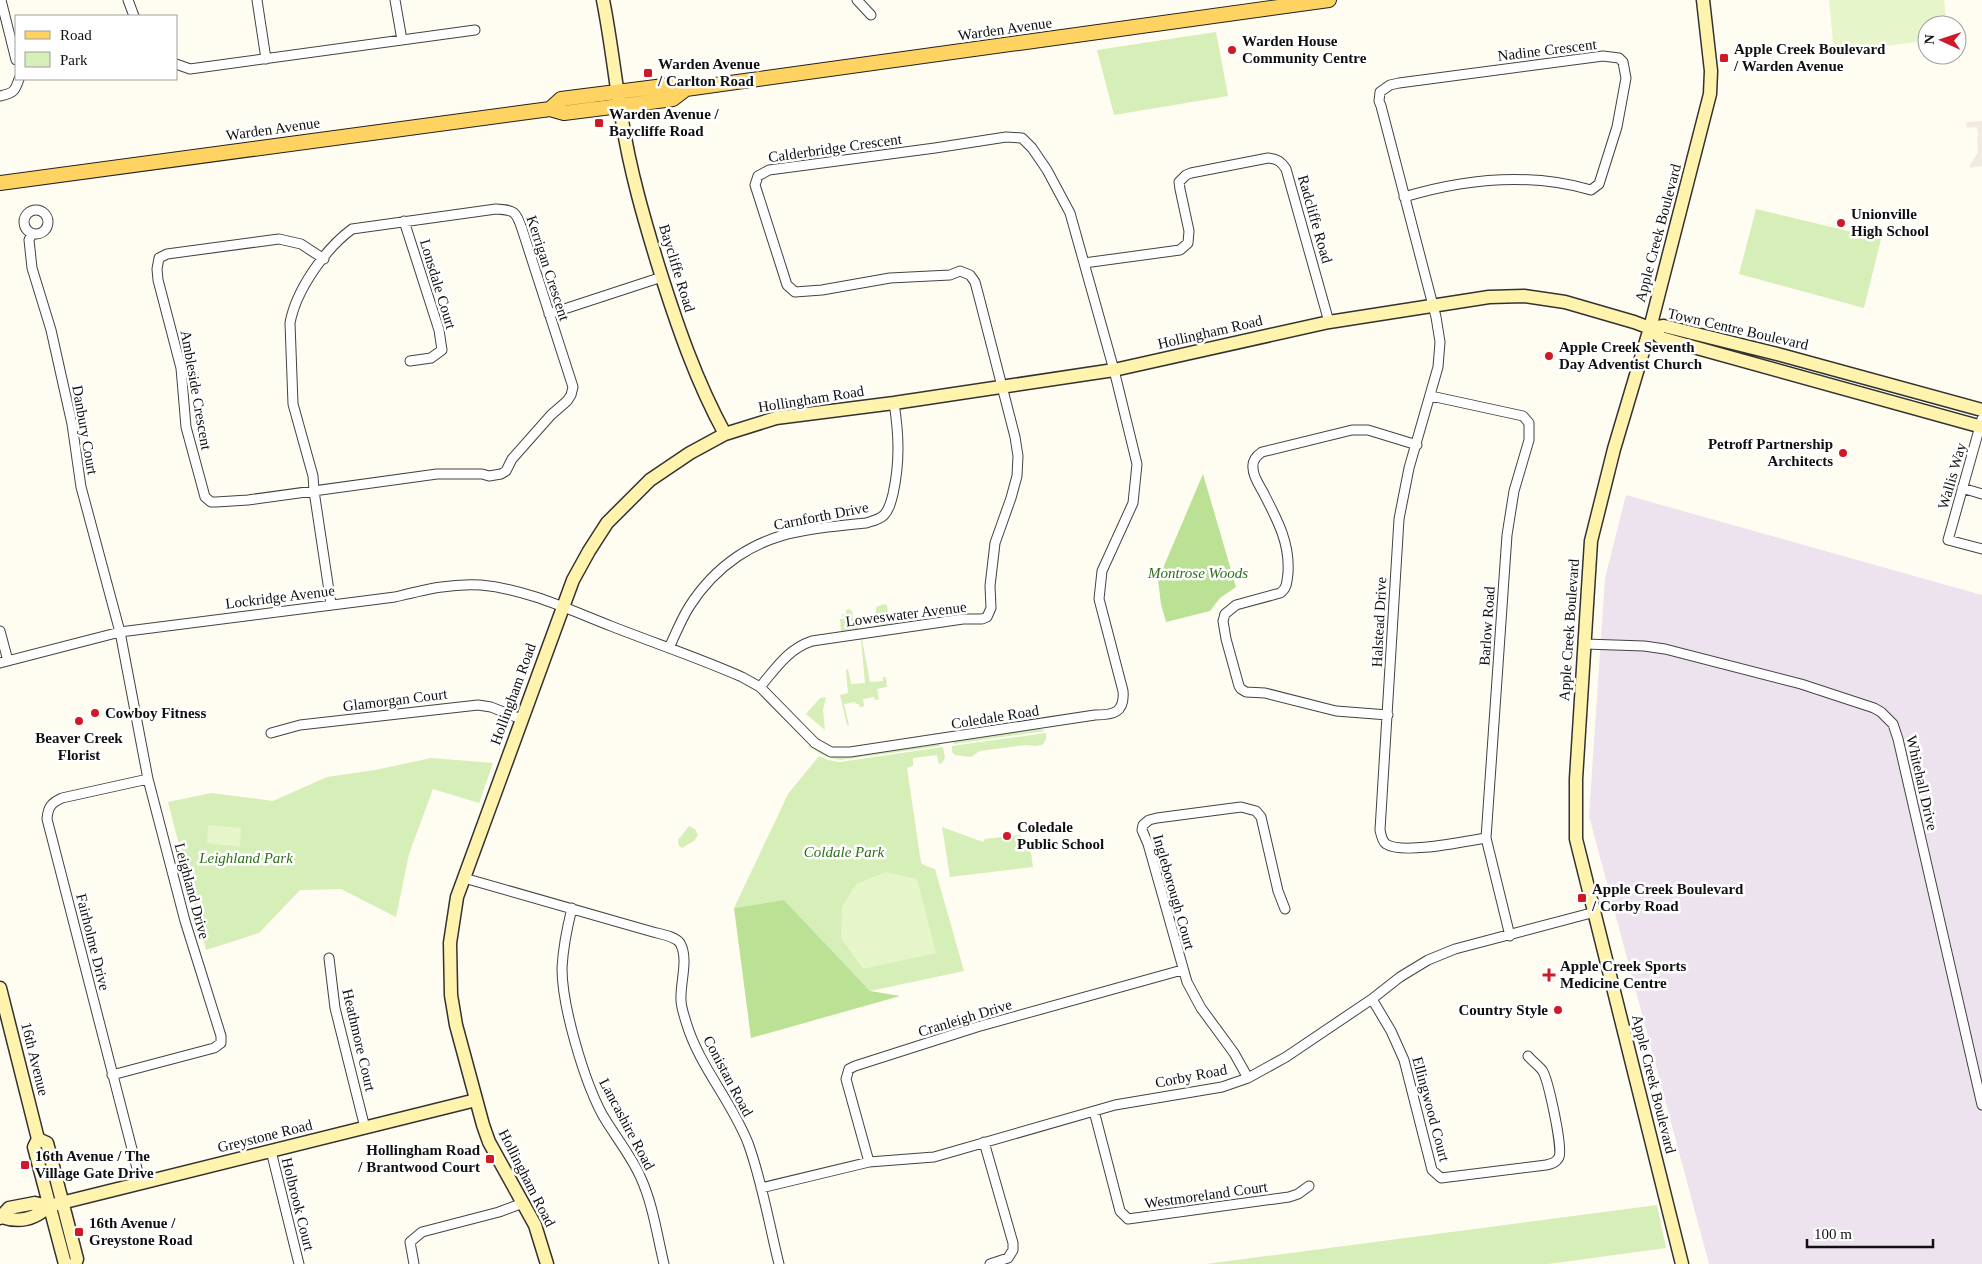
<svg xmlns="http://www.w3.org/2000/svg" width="1982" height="1264" font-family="Georgia,serif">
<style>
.industrial{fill:#ede3ef}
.green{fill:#d6eeb7}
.forest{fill:#bae194}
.pitch{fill:#e7f5ca}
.plaza{fill:#f1ecdf}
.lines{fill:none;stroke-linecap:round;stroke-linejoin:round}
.street-casing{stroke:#434343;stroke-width:11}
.secondary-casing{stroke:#323232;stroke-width:15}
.primary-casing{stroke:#212121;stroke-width:16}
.street{stroke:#fff;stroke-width:9}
.secondary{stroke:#fff3ad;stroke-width:12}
.primary{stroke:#ffd362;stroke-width:14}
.poi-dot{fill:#cf1828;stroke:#fff;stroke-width:2}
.labels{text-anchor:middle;stroke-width:5;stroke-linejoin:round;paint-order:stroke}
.street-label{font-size:15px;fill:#101010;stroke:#fff}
.poi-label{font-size:15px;font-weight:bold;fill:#101010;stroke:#fff;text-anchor:start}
.park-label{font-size:15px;font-style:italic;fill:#2d6f18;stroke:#fff}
</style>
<rect width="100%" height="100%" fill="#fffcf2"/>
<path class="industrial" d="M1626,495L1982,595V1264H1709L1589,816L1605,578Z"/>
<path class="green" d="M1216,32L1228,96L1114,115L1097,50Z
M1756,209L1881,239L1864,308L1739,274Z
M884,604L887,605L888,612L890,613L892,624L876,626V607Z
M849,609L852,611L853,617L857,621L858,629L841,631L840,619H843L842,614H846V610Z
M861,639H862L870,682L883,681V677H886L887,687L877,689L879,699L875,700L874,697L863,699L864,706L860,707L859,704H856L855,702L844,704L849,725H847L840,695L848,693L846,670L848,669L851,684L865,683Z
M826,697L823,710L825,730L806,714L820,698Z
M1038,728L1045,731L953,744L955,740Z
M1046,733V740L1042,745L1035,746L1026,745L980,751L971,757L955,755L952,752V746Z
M811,743L824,753L938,743L941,746L840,760L824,756L808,746Z
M943,747L945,758L942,763L939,764L937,755L913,758V766L907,768L921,863L926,866L935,869L964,971L870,991L784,900L734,908L788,794L819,756L828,760L840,762Z
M431,758L493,763L479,803L433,789L409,854L396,917L341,889L300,890L259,933L206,950L168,802L211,793L273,801L327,777L375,770Z
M689,826L695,829L698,835L694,841L682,848L679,846L678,840Z
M942,827L983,842L985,839L1021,835L1022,840L1029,839L1033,867L950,877Z
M1657,1205L1666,1248L1548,1264H1206Z"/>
<path class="forest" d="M1203,474L1236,587L1220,598L1210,611L1166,622L1161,604L1158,580Z
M784,900L870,991L900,996L751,1038L734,908Z"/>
<path class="pitch" d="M1829,0H1944L1947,25H1927V41L1834,52Z
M208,825L241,828L240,847L207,843Z
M886,872L917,879L936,953L863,969L841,938L842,907L856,884Z"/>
<path class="plaza" d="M1982,121V166L1970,168V165L1978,152L1977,138L1978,135L1977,127L1967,128L1966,122Z"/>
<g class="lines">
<g class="street-casing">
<path id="street" d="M1,0L16,60
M128,0L134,16
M257,0L266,59
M395,0L402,40
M857,0L871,15
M176,64L190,69L475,30
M0,96C14,93 15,91 19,79
M1404,197C1464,179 1529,172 1591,190L1599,184L1617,127L1626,78L1623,62L1619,58L1603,56L1399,83L1390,85L1380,92L1379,101L1381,106L1436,317L1440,342L1438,367L1409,468L1399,519L1380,830C1381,835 1382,841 1386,844C1403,855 1466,841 1486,838
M24 222a12 12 0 1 1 24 0a12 12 0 1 1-24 0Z
M404,221L439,330L442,350L431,358L410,361
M32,233L29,240L32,268L51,330L72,424L81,487L120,632L148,779L185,921L221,1036V1043L214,1048L112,1075
M324,259L301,244L279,239L167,254L159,258L157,269L158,280L181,368L186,427L205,497L211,502H216L248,500L437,474H482L489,476L501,474L506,471L512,459L551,415L567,401L571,395L573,387L522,229C516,211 514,210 496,209L352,229C325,249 296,290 290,323L293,404L313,476L314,491L331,604
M1084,263L1180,250L1188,243L1189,231L1180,189L1179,182L1186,175L1191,173L1268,158C1277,159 1281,161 1286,169L1329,322
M549,314L662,277
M1431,396L1523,416L1529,423V440L1514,491L1507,535L1486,838L1510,936
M1982,419L1948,540L1982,549
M1962,488L1982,494
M0,631L8,661
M1585,644L1644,646L1665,649L1801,684L1874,708L1881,712L1893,724L1898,739L1982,1105
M669,648C675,635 681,620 689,607C715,566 754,539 802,531C823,527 845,525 866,523C872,521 879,520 884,515C889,510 891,502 893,494C900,462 899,435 894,403
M0,663L120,632L395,597C424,590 451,583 481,585C526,589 570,610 611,626C654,643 699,658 742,677L760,687L815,743L831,752H850L1095,715C1113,715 1125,713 1123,691L1099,599L1102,571L1133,503L1137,464L1114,370L1070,213L1047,170L1032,148L1022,138L1006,137L935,148L769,170L758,176L755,185L787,285L795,292L822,290L890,278L950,275L960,271L970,275L975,282L979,297L1015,437L1018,456L1017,476L1011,498L995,543L990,586L991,608L987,617L982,619H963L812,641C788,649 776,668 760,687
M1388,715L1336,711L1265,693L1246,692L1241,689L1239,686L1226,639L1223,621L1225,614L1236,605L1280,593C1287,589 1287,581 1288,573C1290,544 1278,521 1265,496C1261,487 1253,478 1253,468C1252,461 1256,456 1262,452L1352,430H1368L1417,445
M271,733L300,725L478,705L491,707L521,719
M464,878L653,932C660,934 675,936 680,943C689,959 680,982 681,1000C681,1007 684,1015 686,1022C699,1066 731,1100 748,1143C762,1181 769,1224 779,1264
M572,908C567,928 563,948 562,968C562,1007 584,1080 602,1114C614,1135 630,1154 640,1176C653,1204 657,1235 664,1264
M329,958L335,1008L365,1128
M1372,999L1391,1031L1404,1060L1432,1170L1441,1178L1546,1165C1551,1164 1556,1163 1559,1157C1563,1148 1548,1078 1542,1070C1538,1065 1532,1061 1528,1056
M1248,1078L1234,1053L1201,1008L1187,982L1148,844L1142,830L1143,825L1149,820L1157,818L1241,807L1256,811L1261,817L1278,891L1285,909
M1094,1111L1120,1211L1128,1219L1289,1197L1298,1194L1309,1186
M984,1142L1013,1243V1250L1008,1258L990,1264
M271,1151L299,1264
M869,1162L846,1079L849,1069L855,1066L977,1027L1182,970
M141,1184L47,819C48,807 51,803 62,798L148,779
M761,1188L869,1162L934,1157L1115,1105L1222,1087L1248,1078L1286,1057L1372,999L1400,977L1428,960L1455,949L1595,912
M414,1264L410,1242L422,1232L499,1212L523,1203"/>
</g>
<g class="secondary-casing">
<path id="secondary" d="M603,0C611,40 615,80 622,120C630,171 644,219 659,268C677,325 696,381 725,434
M1650,328L1664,326L1781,355L1982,410
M0,988L38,1139L34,1147L65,1264
M38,1139L47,1143L77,1259L75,1264
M2,1217C19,1223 35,1219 49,1206
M0,1218L9,1208L35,1203L49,1206L476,1100
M547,1264L535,1225L489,1142L483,1125L456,1025L451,995L450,943L457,897L464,878L573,580L589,551L607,523L650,480L690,453L725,434L776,418L894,403L1114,370L1329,322L1489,297L1524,296L1565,302L1634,322L1650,328L1661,338L1982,427
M1682,1264L1576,839V779L1591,541L1614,449L1650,328L1710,94L1711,71L1703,0"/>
</g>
<g class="primary-casing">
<path id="primary" d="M550,109L561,99L672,85L686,89L1329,0
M0,183L550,109L564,113L635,104L673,99L686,89"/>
</g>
<use href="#street" class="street"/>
<use href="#secondary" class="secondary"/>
<use href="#primary" class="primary"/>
</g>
<g class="poi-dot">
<circle cx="1232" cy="50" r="5"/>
<rect x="1719" y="53" width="10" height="10" rx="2.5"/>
<rect x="643" y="68" width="10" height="10" rx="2.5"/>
<rect x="594" y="118" width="10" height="10" rx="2.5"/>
<circle cx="1841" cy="223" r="5"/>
<circle cx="1549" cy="356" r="5"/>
<circle cx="1843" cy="453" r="5"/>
<circle cx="95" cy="713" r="5"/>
<circle cx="79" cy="721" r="5"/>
<circle cx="1007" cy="836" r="5"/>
<rect x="1577" y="893" width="10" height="10" rx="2.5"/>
<path d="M1546.5 967.5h5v5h5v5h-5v5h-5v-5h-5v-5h5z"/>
<circle cx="1558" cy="1010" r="5"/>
<rect x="485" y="1154" width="10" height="10" rx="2.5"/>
<rect x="20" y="1160" width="10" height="10" rx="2.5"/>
<rect x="74" y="1227" width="10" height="10" rx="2.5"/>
</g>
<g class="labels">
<g class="street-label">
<text transform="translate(1005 29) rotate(-8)" y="5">Warden Avenue</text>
<text transform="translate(1547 50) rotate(-7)" y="5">Nadine Crescent</text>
<text transform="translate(273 129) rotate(-8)" y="5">Warden Avenue</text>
<text transform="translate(835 148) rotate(-8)" y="5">Calderbridge Crescent</text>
<text transform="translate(1315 219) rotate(74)" y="5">Radcliffe Road</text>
<text transform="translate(1658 233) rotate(-75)" y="5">Apple Creek Boulevard</text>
<text transform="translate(548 268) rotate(72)" y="5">Kerrigan Crescent</text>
<text transform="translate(677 268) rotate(73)" y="5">Baycliffe Road</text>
<text transform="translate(438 284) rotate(73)" y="5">Lonsdale Court</text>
<text transform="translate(1738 329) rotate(13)" y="5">Town Centre Boulevard</text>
<text transform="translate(1210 332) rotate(-13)" y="5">Hollingham Road</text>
<text transform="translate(196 390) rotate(80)" y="5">Ambleside Crescent</text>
<text transform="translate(811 399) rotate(-9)" y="5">Hollingham Road</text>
<text transform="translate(85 430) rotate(80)" y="5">Danbury Court</text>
<text transform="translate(1952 476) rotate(-74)" y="5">Wallis Way</text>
<text transform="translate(821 516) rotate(-11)" y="5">Carnforth Drive</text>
<text transform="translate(280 597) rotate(-7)" y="5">Lockridge Avenue</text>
<text transform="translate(906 614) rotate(-7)" y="5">Loweswater Avenue</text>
<text transform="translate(1379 622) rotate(-87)" y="5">Halstead Drive</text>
<text transform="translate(1487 626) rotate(-86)" y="5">Barlow Road</text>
<text transform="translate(1569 630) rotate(-86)" y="5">Apple Creek Boulevard</text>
<text transform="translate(513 694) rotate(-70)" y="5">Hollingham Road</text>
<text transform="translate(395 700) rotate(-7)" y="5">Glamorgan Court</text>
<text transform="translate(995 717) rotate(-9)" y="5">Coledale Road</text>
<text transform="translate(1922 783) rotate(77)" y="5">Whitehall Drive</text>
<text transform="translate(192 891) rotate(75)" y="5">Leighland Drive</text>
<text transform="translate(1174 892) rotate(74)" y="5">Ingleborough Court</text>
<text transform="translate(93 942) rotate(76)" y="5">Fairholme Drive</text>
<text transform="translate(965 1018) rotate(-17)" y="5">Cranleigh Drive</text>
<text transform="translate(359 1040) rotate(77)" y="5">Heathmore Court</text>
<text transform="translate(35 1059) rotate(76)" y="5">16th Avenue</text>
<text transform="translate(728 1076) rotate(62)" y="5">Conistan Road</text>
<text transform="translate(1191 1076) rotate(-11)" y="5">Corby Road</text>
<text transform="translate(1654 1084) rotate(76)" y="5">Apple Creek Boulevard</text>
<text transform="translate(1431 1109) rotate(75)" y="5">Ellingwood Court</text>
<text transform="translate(627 1124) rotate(62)" y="5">Lancashire Road</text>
<text transform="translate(265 1136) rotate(-14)" y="5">Greystone Road</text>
<text transform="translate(527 1178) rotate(63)" y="5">Hollingham Road</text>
<text transform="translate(1206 1195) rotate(-8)" y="5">Westmoreland Court</text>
<text transform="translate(298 1204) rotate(76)" y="5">Holbrook Court</text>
</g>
<g class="poi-label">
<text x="1242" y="46">Warden House<tspan x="1242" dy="17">Community Centre</tspan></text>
<text x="1734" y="54">Apple Creek Boulevard<tspan x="1734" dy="17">/ Warden Avenue</tspan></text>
<text x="658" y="69">Warden Avenue<tspan x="658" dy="17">/ Carlton Road</tspan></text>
<text x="609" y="119">Warden Avenue /<tspan x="609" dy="17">Baycliffe Road</tspan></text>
<text x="1851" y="219">Unionville<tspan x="1851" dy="17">High School</tspan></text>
<text x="1559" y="352">Apple Creek Seventh<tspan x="1559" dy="17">Day Adventist Church</tspan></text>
<text x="1833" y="449" text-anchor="end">Petroff Partnership<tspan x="1833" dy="17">Architects</tspan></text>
<text x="105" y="718">Cowboy Fitness</text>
<text x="79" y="743" text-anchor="middle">Beaver Creek<tspan x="79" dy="17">Florist</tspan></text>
<text x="1017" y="832">Coledale<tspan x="1017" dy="17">Public School</tspan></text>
<text x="1592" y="894">Apple Creek Boulevard<tspan x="1592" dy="17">/ Corby Road</tspan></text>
<text x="1560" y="971">Apple Creek Sports<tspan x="1560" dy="17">Medicine Centre</tspan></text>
<text x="1548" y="1015" text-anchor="end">Country Style</text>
<text x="480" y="1155" text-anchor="end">Hollingham Road<tspan x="480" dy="17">/ Brantwood Court</tspan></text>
<text x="35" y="1161">16th Avenue / The<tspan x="35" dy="17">Village Gate Drive</tspan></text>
<text x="89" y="1228">16th Avenue /<tspan x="89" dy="17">Greystone Road</tspan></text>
</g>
<g class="park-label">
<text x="1198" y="578">Montrose Woods</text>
<text x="844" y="857">Coldale Park</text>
<text x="246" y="863">Leighland Park</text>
</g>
</g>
<rect x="15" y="15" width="162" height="65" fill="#ffffff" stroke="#9f9f9f"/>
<rect x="25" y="31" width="25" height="8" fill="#ffd362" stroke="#9f9f9f"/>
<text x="60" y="40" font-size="15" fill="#101010">Road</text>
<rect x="25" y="52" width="25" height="15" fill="#d6eeb7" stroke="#9f9f9f"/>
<text x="60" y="65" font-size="15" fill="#101010">Park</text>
<g transform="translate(1942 40) rotate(273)"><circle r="24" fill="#ffffff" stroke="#9f9f9f"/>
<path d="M0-4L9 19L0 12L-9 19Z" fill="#cf1828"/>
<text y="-8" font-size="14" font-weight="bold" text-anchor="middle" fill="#101010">N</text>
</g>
<path d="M1807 1239v8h126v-8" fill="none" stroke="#101010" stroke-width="2.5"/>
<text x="1814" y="1239" font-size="15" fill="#101010" stroke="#ffffff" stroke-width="4" paint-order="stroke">100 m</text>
</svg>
